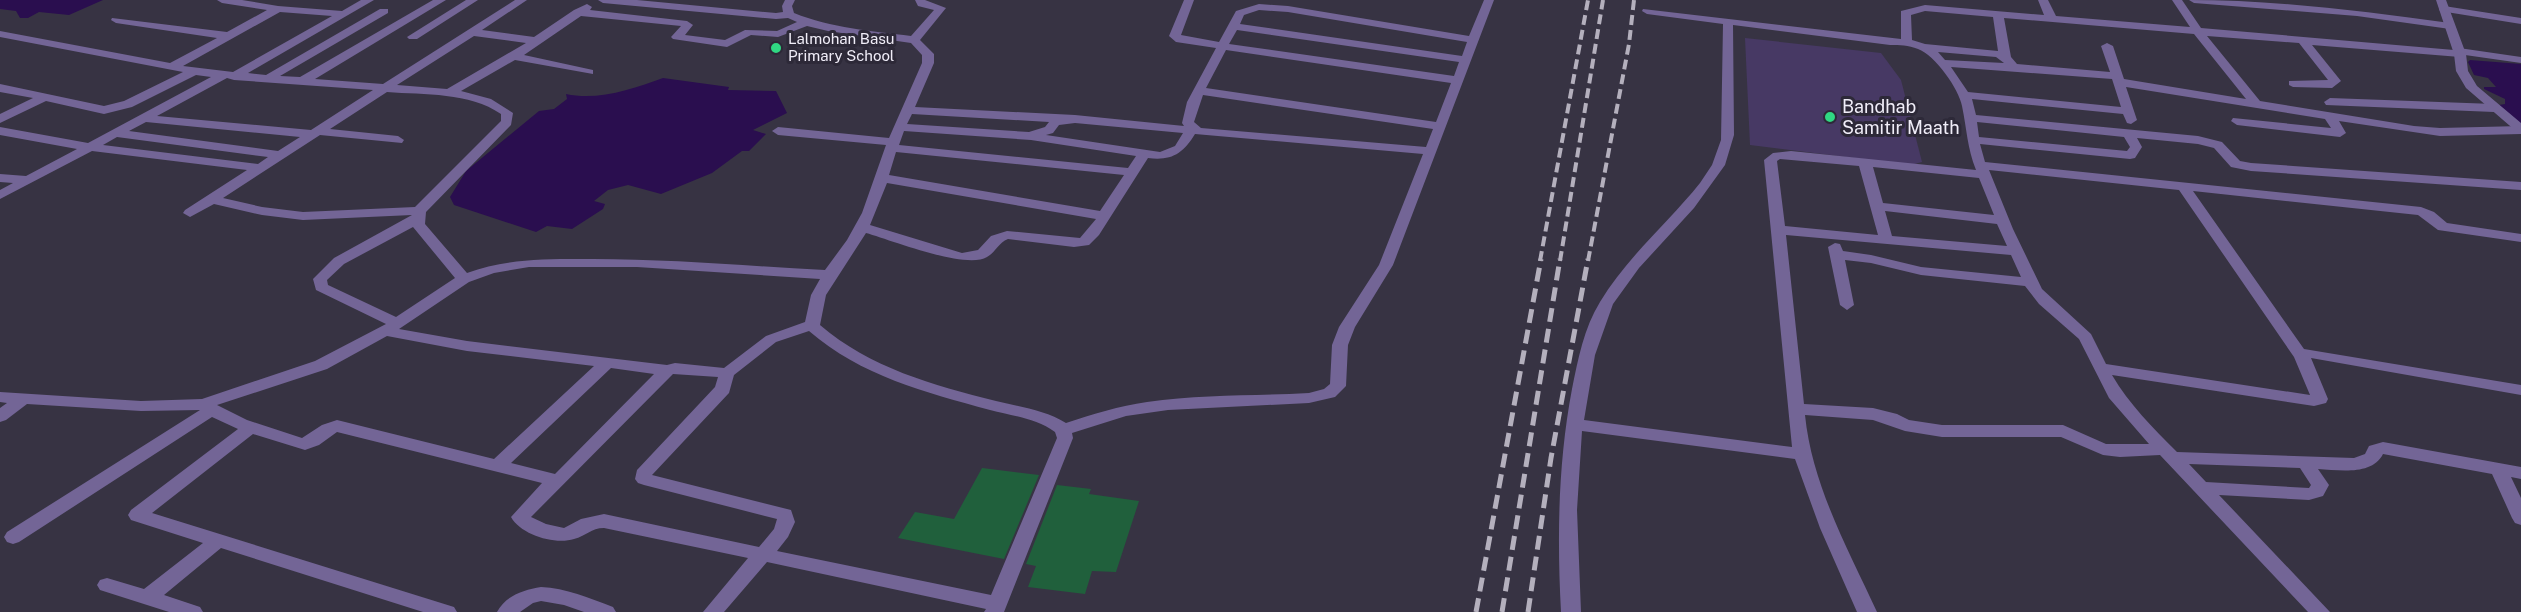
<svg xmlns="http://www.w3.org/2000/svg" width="2521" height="612" font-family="'Public Sans',sans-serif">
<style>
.green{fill:#473964}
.water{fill:#2a0e4f}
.building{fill:#20603c}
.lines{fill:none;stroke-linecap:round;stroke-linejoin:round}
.minor{fill:#736596;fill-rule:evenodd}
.tertiary{fill:#736596;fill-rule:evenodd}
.rail-far1{stroke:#b4b0bd;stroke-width:4;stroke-dasharray:10 5;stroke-linecap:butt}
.rail{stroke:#b4b0bd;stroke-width:5;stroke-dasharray:14 7;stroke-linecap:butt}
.poi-dot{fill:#30d883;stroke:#2d2938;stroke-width:2}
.labels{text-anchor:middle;stroke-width:6;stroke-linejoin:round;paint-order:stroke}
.far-poi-label{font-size:15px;fill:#f0edf8;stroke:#2d2938;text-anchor:start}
.poi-label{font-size:18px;fill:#f0edf8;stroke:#2d2938;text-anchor:start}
</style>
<rect width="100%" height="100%" fill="#373343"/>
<path class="green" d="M1745,38L1881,53L1901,80L1922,162L1911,165L1750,145Z"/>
<path class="water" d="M0,0H103L69,15L39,12L28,18H20L16,11L0,9Z
M2470,60L2521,64V124L2499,105L2505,104V99L2484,89V87H2496L2488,78L2474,75L2468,62Z
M663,78L729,87L728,90L776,91L787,113L753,130L766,134L749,151H742L712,173L661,194L628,185L608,190L594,201L605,204L603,209L572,229L547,226L536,232L454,205L450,197L466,171L539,111L554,109L567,99L566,94C598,101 633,89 663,78Z"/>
<path class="building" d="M982,468L1039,475L1004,559L898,538L915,512L954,519Z
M1057,485L1091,489L1089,494L1139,501L1116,572L1092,571L1085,594L1028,587L1036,566L1026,564Z"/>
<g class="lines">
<path class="minor" d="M217,0H242L278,6L342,11L361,0H374L248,73L266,75L380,9H388V13L280,76L300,77L433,0H446L315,79L383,84L515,0H527L482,30L534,37L574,10L587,4L592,7L590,10L687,21L693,25L685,35L725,40L745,30L777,31L797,22L788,18L776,19L603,3L598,0H637L776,13L783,12L782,6L785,0H795L792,6L794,13C831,28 872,31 911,36L934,10L918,6L915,0H925L946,8L920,40L934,54V63L915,107L1075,115L1184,126L1182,123L1187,102L1216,48L1176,42L1169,36L1184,0H1194L1181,35L1219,42L1236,11L1259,4L1288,6L1469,36L1484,0H1494L1393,265L1355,327L1348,345L1346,386L1335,397L1309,403L1168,410L1126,416L1072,433L1073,438L1004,612H984L986,609L767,562L724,612H703L748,558L604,528C591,528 586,536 574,539C555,545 521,535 511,517L542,483L337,432L319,445L305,450L253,434L152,513L454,607L457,612H423L221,548L164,595L200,607L203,612H169L100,590L97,585L100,580L107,578L144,589L203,543L131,520L128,515L131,510L238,429L212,417L19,542L13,544L7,542L4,537L7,532L200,410L141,411L27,404L6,420L0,422V408L7,403L0,402V392L141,401L202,399L315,361L386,324L316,290L313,279L334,258L412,215L303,220L262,215L214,204L190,217L183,213L185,210L247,170L92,151L0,199V190L13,183L0,182V174L26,176L77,149L0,135V127L88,143L211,77L196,75L132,107L104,114L46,101L0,123V114L33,98L0,92V84L104,106L124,101L183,72L0,37V31L170,63L217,38L116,23L111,20L112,18L227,32L267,10L222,3ZM1259,10L1288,12L1467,42L1462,56L1240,24L1244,15ZM280,12L332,16L233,72L183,66ZM581,16L681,26L671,37L673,39L727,47L751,35L778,37L807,26L828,31L911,43L922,55V63L889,138L778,127L772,131L778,135L886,145L862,213L847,240L825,270C748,266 670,259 593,259C549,259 508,258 467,273L425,224L426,212L511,125L513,113L491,99L461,91L515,60L593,74V70L524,55ZM1237,30L1459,62L1454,76L1229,44ZM474,36L526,43L447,89L397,85ZM1226,50L1451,83L1436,122L1206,88ZM227,78L234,80L373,90L311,130L157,116ZM387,92C425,95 469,92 501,114V121L415,207L303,212L262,207L223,198L320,135L402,143L404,140L398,136L330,129ZM1203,95L1433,129L1426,147L1201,128L1194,122ZM912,114L1049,122L1045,127L1029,132L907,124ZM146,122L300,137L278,151L129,131ZM1075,123L1183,133L1175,146L1160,152L1046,135L1053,133L1059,125ZM904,131L1031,140L1136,156L1128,168L899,145ZM1195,134L1423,154L1379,265L1339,327L1332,345L1330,384L1324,389L1309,393C1255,396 1201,394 1147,402C1119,406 1093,414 1066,423C1045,410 1020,407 996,401C933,385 870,368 820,325L826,295L866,233C891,240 966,270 987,257C996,252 998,243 1008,239L1074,247L1089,245L1099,235L1148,158C1171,161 1183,154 1195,134ZM117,137L268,157L258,164L103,145ZM896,152L1124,175L1100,211L889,175ZM887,183L1096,219L1080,238L1007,231L991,236L978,250L962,253L870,225ZM413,227L455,278L396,317L328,285L327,280L344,264ZM529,267H637L820,279L811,295L805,322L766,336L724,368L675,363L667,365L467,341L399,329L469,282L494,273ZM809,331C861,376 925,392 990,410C1012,416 1036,418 1055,432L1057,438L991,595L777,551L788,537L795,522L791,510L652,475L729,393L734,375L776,342ZM387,336L467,351L594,366L494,459L337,420L322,425L302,438L247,420L217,405L327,369ZM611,368L654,374L555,474L511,463ZM673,374L718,377L715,387L637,470L635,479L638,483L644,485L777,519L774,529L759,547L604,514L581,519L564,528L546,524L531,517Z
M466,0H478L417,39H409L407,37Z
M2038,0H2048L2056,16L2190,27L2172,0H2182L2201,28L2454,50L2459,48L2521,57V63L2465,55L2460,57L2312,45L2341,81L2332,88L2293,87L2289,85V81L2328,80L2299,43L2207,36L2260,101L2414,126L2440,128L2521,126V134L2440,136L2339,121L2346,133L2340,137L2237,125L2231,121L2233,118L2331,128L2325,119L2126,87L2137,120L2131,124L2127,123L2123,114L1972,99L1976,115L2198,136L2222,142L2240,161L2251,163L2521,182V190L2251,171L2231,167L2214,148L2198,144L2137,138L2142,147L2135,158L2130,159L1980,144L1985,162L2421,207L2434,212L2447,223L2521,234V242L2438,230L2418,215L2193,191L2304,349L2521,385V395L2311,358L2328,399L2326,403L2314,406L2112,375C2129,404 2153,428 2177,452L2354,458L2365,454L2369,446L2383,442L2521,467V479L2511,477L2521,498V525L2515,523L2512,518L2492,474L2383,454C2372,476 2339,470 2318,469L2329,485L2323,496L2309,500L2219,495L2330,612H2308L2160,455L2120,457L2103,455L2061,437H1942L1905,431L1873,420L1805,415C1812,485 1848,549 1877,612H1857L1820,528L1795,459L1582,431L1577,510L1581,612H1561C1557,537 1558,463 1572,389C1578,359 1584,328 1600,302C1627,257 1668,223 1700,183L1712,165L1721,140L1723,24L1647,14L1642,11L1643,9L1901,39V11L1925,5L2044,15ZM1925,11L1993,17L1998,51L1925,44L1912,40L1911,15ZM2004,18L2194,34L2246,99L2124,79L2113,46L2107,43L2101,46L2110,72L2017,64L2011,57ZM1733,25L1890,45C1900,45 1908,45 1918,49C1935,55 1959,89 1962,106C1967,130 1967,147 1976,170L1791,151L1773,153L1764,160L1792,447L1584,420L1595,355L1613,304L1639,268L1694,208L1725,165L1734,135ZM1938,52L1996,57L2004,63L1945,60ZM1951,67L2112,79L2121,107L1968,92ZM1977,122L2124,137L2130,147L2127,151L1979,137ZM1780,159L1859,166L1878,235L1785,226L1777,161ZM1873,167L1979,178L1994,215L1883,203ZM1989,170L2179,190L2294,357L2310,395L2106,364L2091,334L2042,289L2013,229ZM1885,211L1997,224L2007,246L1892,236ZM1786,235L2011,255L2021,277L1921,267L1871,255L1843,251L1840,244L1835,243L1828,247L1840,305L1847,310L1854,305L1845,260L1871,263L1921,275L2025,286L2039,304L2079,339L2109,398L2149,444H2106L2063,425H1942L1909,420L1897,414L1873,408L1804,404ZM2189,464L2300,468L2311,485L2309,488L2206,482Z
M2189,0C2276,0 2363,11 2450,23L2455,26L2450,29L2357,16L2194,3Z
M2444,6L2521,18V24L2440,11L2439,9Z
M2330,98L2494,104L2500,108L2494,112L2326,105L2324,102Z
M541,587C566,588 589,598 613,607L616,612H584L564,605L541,601L533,603L520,612H497C506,595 524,590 541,587Z"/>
<path class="tertiary" d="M2436,0H2446L2466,54L2468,71L2477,86L2521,123V133L2517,132L2466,88L2456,71L2454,54Z"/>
<path class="rail-far1" d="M1540,261L1588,0
M1560,261L1603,0
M1588,261L1629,44L1634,0"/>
<path class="rail" d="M1476,612L1541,259
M1502,612L1560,259
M1528,612L1551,458L1588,259"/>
</g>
<g class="poi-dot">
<circle cx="776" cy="48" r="6"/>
<circle cx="1830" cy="117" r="6"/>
</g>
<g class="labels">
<g class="far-poi-label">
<text x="788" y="44">Lalmohan Basu<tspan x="788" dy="17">Primary School</tspan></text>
</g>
<g class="poi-label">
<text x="1842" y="113">Bandhab<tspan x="1842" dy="21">Samitir Maath</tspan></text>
</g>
</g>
</svg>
